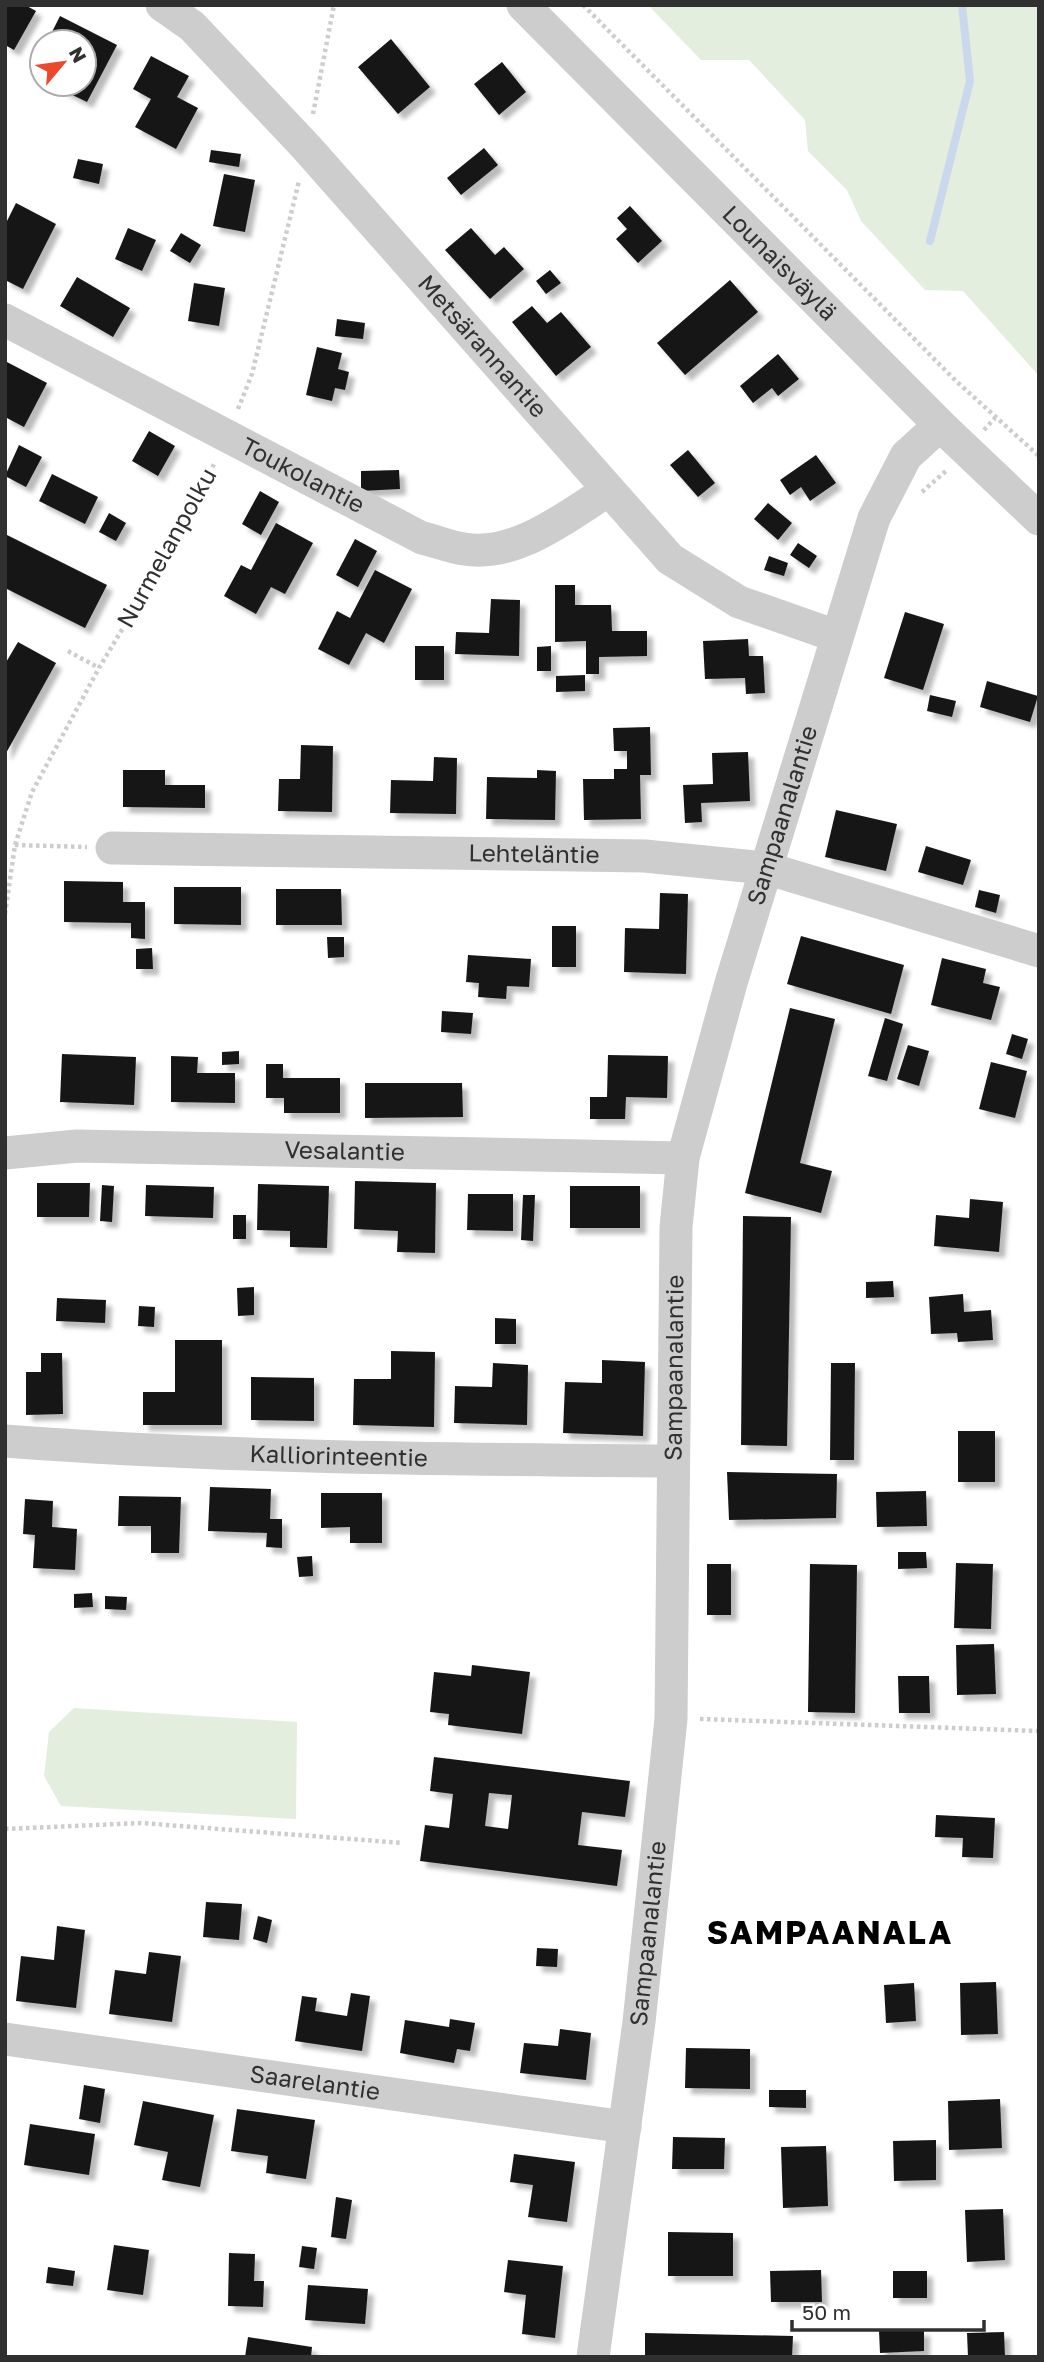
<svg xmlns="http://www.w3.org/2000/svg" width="1044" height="2362" font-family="'Golos Text',sans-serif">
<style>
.green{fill:#e3eede}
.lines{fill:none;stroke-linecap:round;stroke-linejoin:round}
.stream{stroke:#cad8ee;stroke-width:8}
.building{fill:#171717;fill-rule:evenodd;filter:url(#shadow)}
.path{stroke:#cdcdcd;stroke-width:4.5;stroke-dasharray:3.5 3.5;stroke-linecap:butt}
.minor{stroke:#cdcdcd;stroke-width:33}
.labels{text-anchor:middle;stroke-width:7;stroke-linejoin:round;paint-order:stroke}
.street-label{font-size:24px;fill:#303030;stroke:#fff}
.district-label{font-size:32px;font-weight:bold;letter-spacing:2px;fill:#000;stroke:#fff}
</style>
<defs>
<filter id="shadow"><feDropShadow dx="6" dy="6" stdDeviation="2" flood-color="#0004"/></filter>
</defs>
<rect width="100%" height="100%" fill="#fff"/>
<path class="green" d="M648,5H1039V376L963,291L925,290L861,221L847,190L808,151L805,120L749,60H701Z
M74,1708L297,1722L296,1819L61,1806L44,1776L49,1732Z"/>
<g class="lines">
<path class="stream" d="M930,241L970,81L962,5"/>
</g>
<path class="building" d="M5,5H25L36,11L14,50L5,45Z
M60,16L117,45L87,102L62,90L65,84H84V42H47Z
M391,39L430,87L398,114L358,67Z
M151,56L189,76L177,97L198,108L176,149L135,127L151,99L133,89Z
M502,62L526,92L499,115L474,84Z
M484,148L498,165L461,195L447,178Z
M211,150L241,154L239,167L209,162Z
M78,159L103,164L99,184L73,178Z
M224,174L255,180L245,232L213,226Z
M16,203L56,224L23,289L5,280V225Z
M630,206L662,241L638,263L616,239L627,229L617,218Z
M128,228L156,240L142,271L115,259Z
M471,228L495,255L504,247L524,269L490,299L445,250Z
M181,233L201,245L190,263L170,251Z
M550,270L561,283L546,294L536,281Z
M77,277L130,308L113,337L60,306Z
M730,280L758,312L685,375L657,343Z
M194,283L225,288L219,326L188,321Z
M532,306L547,323L561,312L591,347L556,376L512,322Z
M337,319L365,323L363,339L335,336Z
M317,347L342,353L338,369L349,372L345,390L335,388L332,401L306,395Z
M778,354L799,379L778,396L772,388L753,403L740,386Z
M5,361L47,383L24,427L5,417Z
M149,431L175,446L158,476L132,461Z
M19,445L42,457L26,487L5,476Z
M688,450L715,483L698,497L670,465Z
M816,455L836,483L810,501L801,487L790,495L780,480Z
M399,470L400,489L361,491V471Z
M52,474L98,497L85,524L39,501Z
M260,491L279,502L261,535L242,524Z
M768,503L792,523L778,540L754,519Z
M109,513L126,523L116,541L99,532Z
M276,523L313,543L285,594L271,587L256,614L224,596L241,565L251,570Z
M5,534L107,585L85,628L5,588Z
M355,539L377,551L358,587L336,575Z
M798,543L817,556L809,568L790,555Z
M769,556L788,563L784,576L764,570Z
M375,570L412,589L384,643L366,633L349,665L318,649L337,611L350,618Z
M555,585H575V605H611L612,631H647V656L599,657V674H586V641L555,642Z
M491,599L520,600L519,656L455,654L456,632L489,633Z
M905,612L944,624L923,690L884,678Z
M748,639L749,656H763L765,693L746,694L745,678L705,679L703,641Z
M18,642L56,663L5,755V664Z
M415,646H444V680H415Z
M551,646V671H537V647Z
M585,675V691L556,692V676Z
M987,681L1038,696L1030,722L980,707Z
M930,695L956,701L952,717L927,711Z
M650,727L651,775H640L641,819L584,820L583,779H614V769H627V751H614L613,728Z
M301,745L333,746L332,812L278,811L279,779H300Z
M748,752L750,801L701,803L702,822L685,823L683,785L713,784L712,753Z
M434,757L457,758L456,814L390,813L391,780L433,781Z
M123,770H165V785H205V808L123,807Z
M537,770L556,771L555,820L486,819L487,777L537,778Z
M836,810L897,824L886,871L825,857Z
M926,846L971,860L963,885L918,872Z
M64,881L123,882V902H145V939L131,938V923L64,922Z
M174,887H241V925L174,924Z
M276,889H341L342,925H276Z
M979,890L1000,895L996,913L975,907Z
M660,893L688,894L686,974L624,972L625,928L659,929Z
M552,926H576V967H552Z
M801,936L904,965L891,1014L787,984Z
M327,937H344V957L328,958Z
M152,948L153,969H136V949Z
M468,955L531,959L529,987L507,986L506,999L478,997L479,983L466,982Z
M942,958L986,969L983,983L1000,987L991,1020L931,1005Z
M790,1008L835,1019L800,1163L832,1171L821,1213L745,1193Z
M442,1011L473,1013L471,1034L441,1032Z
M885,1018L903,1024L887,1081L868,1076Z
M1012,1034L1028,1039L1022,1059L1006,1054Z
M908,1045L929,1051L919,1086L897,1079Z
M239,1051V1064L222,1065V1052Z
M62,1054L136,1057L134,1105L60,1102Z
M608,1055L668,1056L667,1098L626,1097L625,1119H590V1097H607Z
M171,1056L198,1057L197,1073H235V1103L171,1102Z
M991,1062L1027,1071L1015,1118L979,1109Z
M266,1064H283V1078H340V1113H284V1098H266Z
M365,1083H462L463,1117L365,1118Z
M355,1181L436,1183L435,1253L397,1252L398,1231L354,1229Z
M37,1183H90L89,1217H37Z
M258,1184L329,1186L327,1248L290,1247V1231L257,1230Z
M102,1185L114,1186L112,1222L100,1221Z
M146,1185L214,1187L213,1218L145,1216Z
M570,1186H640V1228H570Z
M468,1194H513V1231L467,1230Z
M523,1195H535L533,1241L521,1240Z
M970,1199L1003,1202L999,1252L934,1246L936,1215L969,1218Z
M233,1215H246V1239H233Z
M743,1216L791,1217L787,1446L741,1445Z
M893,1281L894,1297L866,1298V1282Z
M254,1287V1315L238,1316L237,1288Z
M963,1294L964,1312L991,1310L993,1340L958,1342L957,1333L931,1334L929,1297Z
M57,1298L106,1300L105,1323L56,1321Z
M139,1306L155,1307L154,1327L138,1326Z
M495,1318L516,1319V1344H495Z
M175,1340H222V1425H143V1392H175Z
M391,1351L435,1352L434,1427L353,1425L354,1379H391Z
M41,1353H62L63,1414L26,1415V1372H41Z
M602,1360L645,1362L643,1436L563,1433L565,1382L602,1383Z
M493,1363L528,1365L527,1425L454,1423L455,1386L492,1387Z
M831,1363H855L854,1460H830Z
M251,1377L314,1378V1421L251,1420Z
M958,1431H995V1482H958Z
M727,1472L837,1474L836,1518L729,1520Z
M210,1487L271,1489L270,1519H282V1548L266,1547L267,1533L208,1531Z
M926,1491L927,1526L877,1527L876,1492Z
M321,1493H382V1543H350V1527L321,1528Z
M119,1496L181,1497L179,1553H151V1526H118Z
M25,1499L53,1501L52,1527L77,1529L75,1570L33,1568L35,1535L23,1534Z
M898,1552H926L927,1568L898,1569Z
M312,1556L313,1576L299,1577L297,1557Z
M956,1563L993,1564L991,1629L954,1628Z
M707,1564H731V1615H707Z
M810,1564L857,1565L855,1713L808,1712Z
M92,1593L93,1607L74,1608V1594Z
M105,1596L127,1597L126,1610L105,1609Z
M994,1644L996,1694L957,1695L956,1645Z
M472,1665L530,1672L522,1734L448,1725L449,1714L430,1712L434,1672L471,1676Z
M898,1676H929L930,1713H899Z
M434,1757L630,1781L625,1817L582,1812L578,1845L622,1850L617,1886L420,1861L425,1825L449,1828L453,1794L430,1791ZM489,1793L512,1795L508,1829L485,1826Z
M936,1815L995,1818L993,1858L962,1857L963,1838L935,1837Z
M206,1902L242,1904L239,1940L203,1937Z
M258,1916L272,1920L267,1943L253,1939Z
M57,1926L85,1930L76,2008L16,2001L21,1956L54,1960Z
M537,1948L558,1949L557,1967L536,1966Z
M149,1952L181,1956L172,2022L109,2014L115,1970L146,1974Z
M996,1982L998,2034L961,2035L960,1983Z
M914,1983L916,2021L886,2023L884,1985Z
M351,1993L370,1996L362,2051L295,2041L302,1996L317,1998L315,2011L347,2016Z
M450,2019L475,2023L470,2051L457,2049L454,2063L400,2053L405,2020L449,2027Z
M560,2029L591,2033L586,2080L520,2073L524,2043L558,2046Z
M686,2048L750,2049V2089L685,2088Z
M84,2085L105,2089L100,2123L79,2119Z
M769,2090H806V2108L769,2107Z
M1000,2099L1002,2148L949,2150L948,2101Z
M143,2101L214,2115L200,2187L162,2180L168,2152L134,2145Z
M237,2109L315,2120L306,2179L266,2173L268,2156L231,2151Z
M30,2124L95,2134L89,2175L24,2165Z
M673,2137L725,2138L724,2169H672Z
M936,2140V2180L894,2181L893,2141Z
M826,2146L828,2206L783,2208L781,2147Z
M514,2154L575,2162L567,2222L528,2217L533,2185L510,2182Z
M336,2197L352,2200L346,2239L331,2237Z
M1003,2209L1005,2260L967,2262L965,2210Z
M668,2232L733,2233V2276H668Z
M114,2245L149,2250L143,2295L107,2290Z
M302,2246L317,2248L314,2269L299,2267Z
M229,2253L255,2254L254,2281H264L263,2307L228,2306Z
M508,2260L563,2266L555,2338L522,2334L526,2295L504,2292Z
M48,2267L75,2271L73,2286L46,2283Z
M821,2270L822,2302H771L770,2271Z
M893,2271H927V2298H893Z
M308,2285L368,2289L365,2324L305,2320Z
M924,2330V2351L880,2353L879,2331Z
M1004,2332L1005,2357H968L967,2333Z
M645,2333L793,2336L792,2357H645Z
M248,2337L312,2347L311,2357H245Z"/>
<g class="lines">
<path class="path" d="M583,5L956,381L1039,456
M313,114L334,5
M238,409L252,374L299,181
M984,430L995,418
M922,492L947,470
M68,651L99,668
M15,845L87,847
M5,914L15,845L32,792L99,668L181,531L215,462
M700,1719L1039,1731
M5,1829L141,1823L403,1843"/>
<g class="minor">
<path id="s1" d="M162,5L192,26L307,148L670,559L739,602L836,636"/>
<path id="s2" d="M523,5L940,425L1039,519"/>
<path id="s3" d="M5,320L422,538C436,541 450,547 464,549C515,558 566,517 607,491"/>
<path id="s4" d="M112,848L645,856L766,868L1039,951"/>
<path id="s5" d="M5,1153L77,1146L683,1158"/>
<path id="s6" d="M5,1441C227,1458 450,1459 672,1461"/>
<path id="s7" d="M5,2039L625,2127"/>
<path id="s8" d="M593,2357L639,2022L671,1719L676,1227L683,1158L731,983L874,518L906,456L940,425"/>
</g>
</g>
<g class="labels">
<g class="street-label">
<text dy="8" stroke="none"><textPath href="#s2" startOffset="364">Lounaisväylä</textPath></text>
<text dy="8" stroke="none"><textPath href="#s1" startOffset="469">Metsärannantie</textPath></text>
<text dy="8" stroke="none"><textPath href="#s3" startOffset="336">Toukolantie</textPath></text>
<text transform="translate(167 548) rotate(-61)" y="8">Nurmelanpolku</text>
<text dy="8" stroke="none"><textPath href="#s8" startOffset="1561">Sampaanalantie</textPath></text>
<text dy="8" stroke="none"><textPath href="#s4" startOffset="422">Lehteläntie</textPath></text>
<text dy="8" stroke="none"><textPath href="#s5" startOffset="340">Vesalantie</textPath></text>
<text dy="8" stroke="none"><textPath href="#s8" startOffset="994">Sampaanalantie</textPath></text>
<text dy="8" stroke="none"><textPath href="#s6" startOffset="334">Kalliorinteentie</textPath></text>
<text dy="8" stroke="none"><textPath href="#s8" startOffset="427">Sampaanalantie</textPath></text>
<text dy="8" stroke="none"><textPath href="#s7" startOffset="313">Saarelantie</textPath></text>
</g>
<g class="district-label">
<text x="830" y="1944">SAMPAANALA</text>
</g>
</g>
<rect width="1044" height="2362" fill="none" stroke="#303030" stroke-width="14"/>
<g transform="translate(63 63) rotate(61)"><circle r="33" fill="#ffffff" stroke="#acacac" stroke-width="2"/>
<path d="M0-5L12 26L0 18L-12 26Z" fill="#ec482d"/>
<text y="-10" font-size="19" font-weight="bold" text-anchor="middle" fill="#303030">N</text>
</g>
<path d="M792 2320v10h192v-10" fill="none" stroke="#303030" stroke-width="3.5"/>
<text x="802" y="2320" font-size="21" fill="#303030" stroke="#ffffff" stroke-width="5" paint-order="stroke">50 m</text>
</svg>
